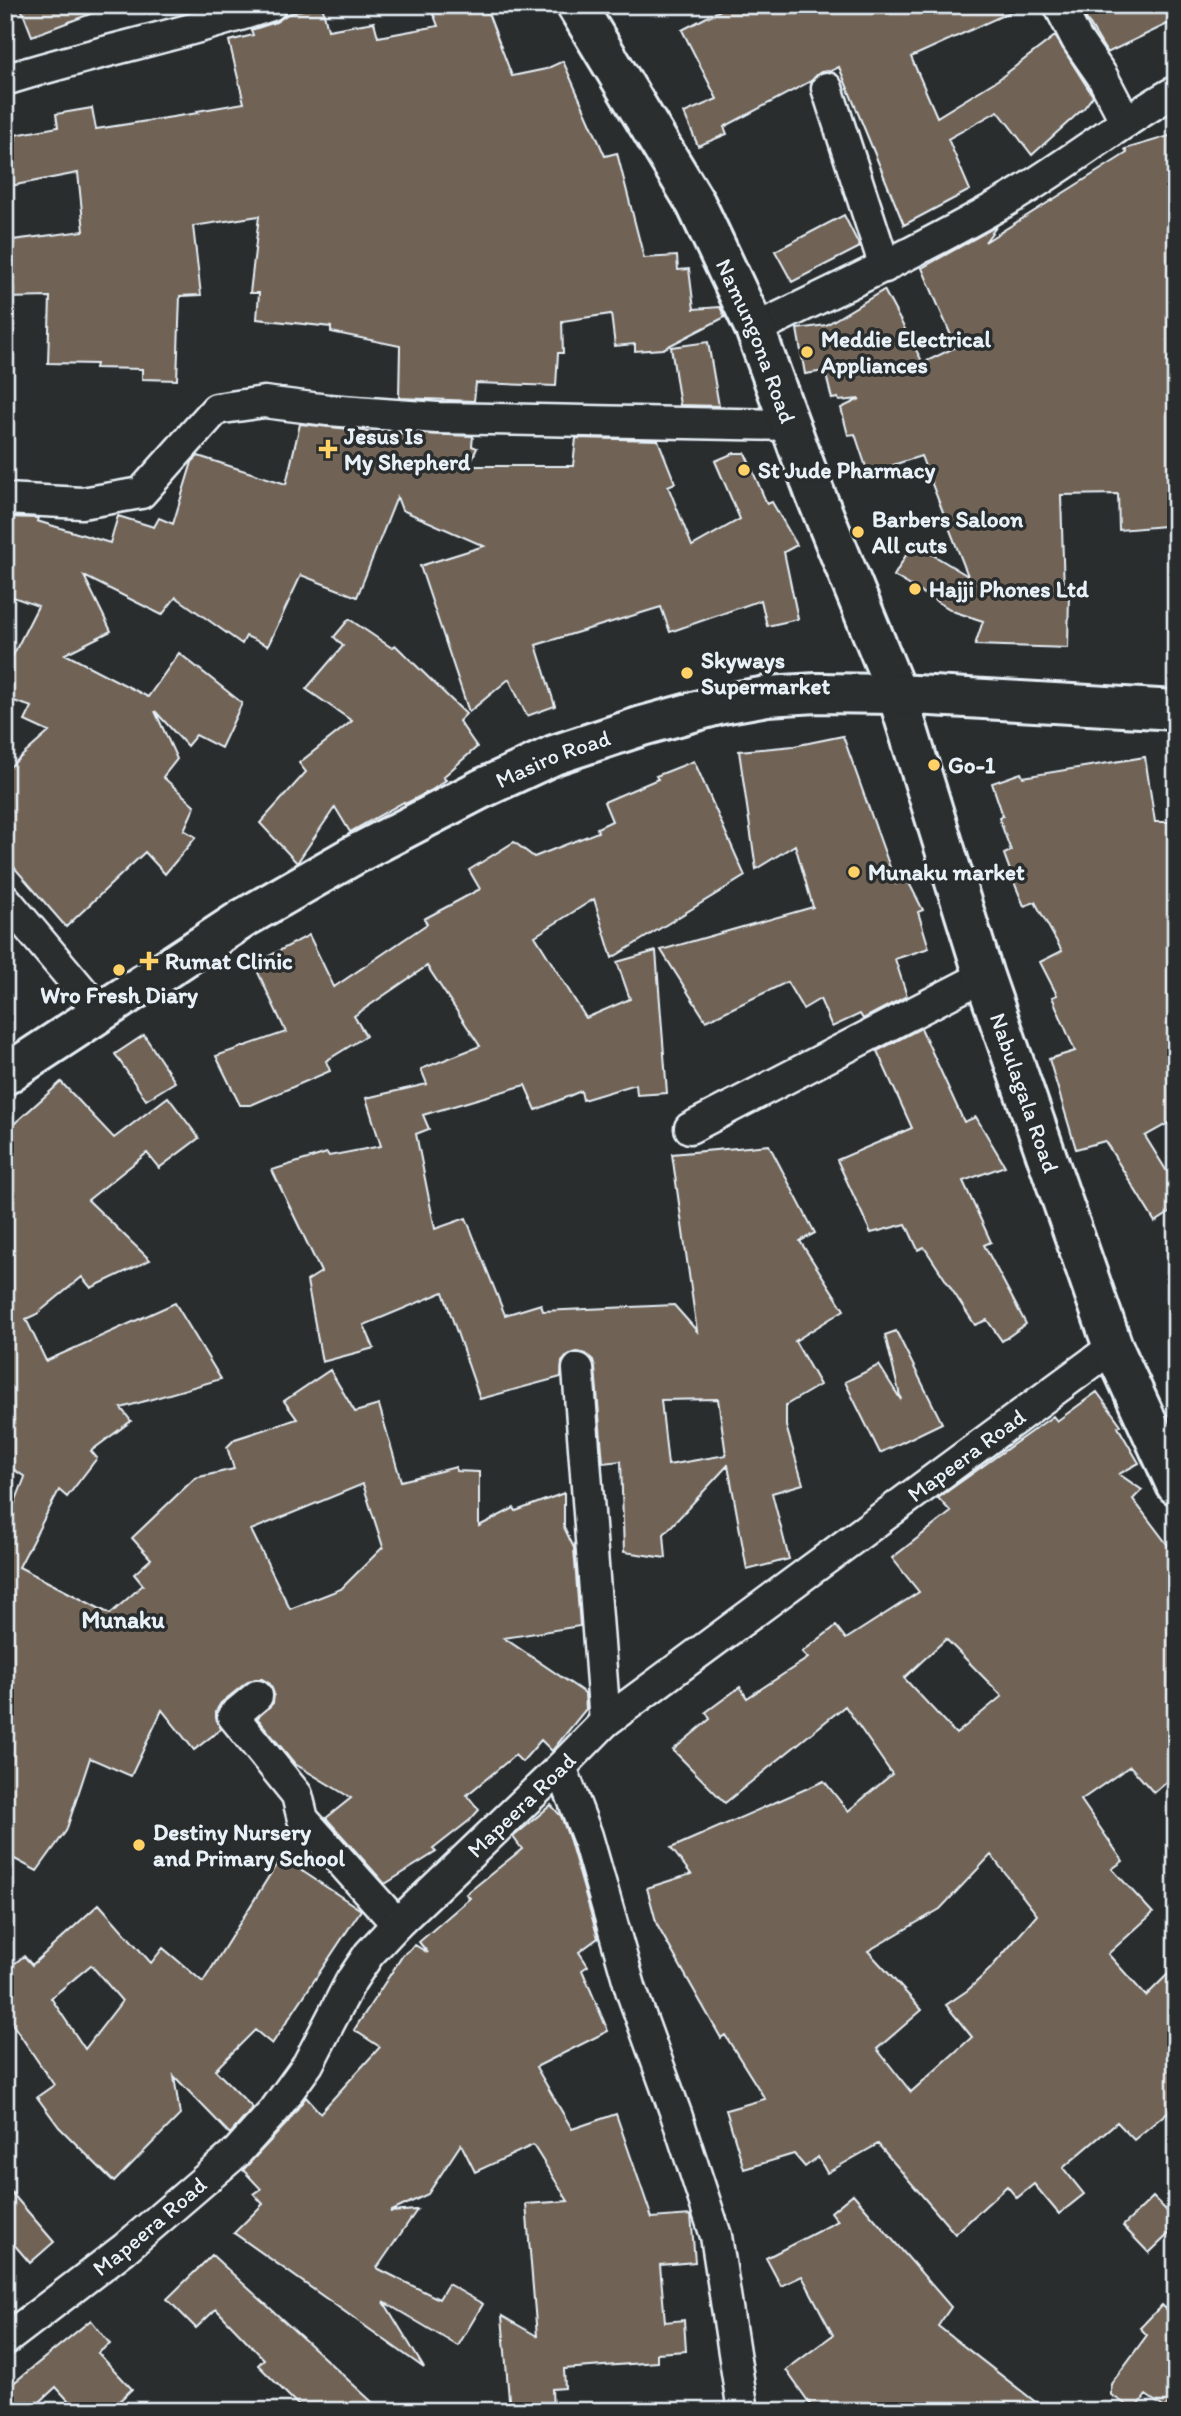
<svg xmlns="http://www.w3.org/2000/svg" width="1181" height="2416" font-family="Itim,sans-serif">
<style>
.building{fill:#706357;stroke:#e8f1f8;stroke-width:2;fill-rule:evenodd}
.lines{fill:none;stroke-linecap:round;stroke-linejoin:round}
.street-casing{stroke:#e8f1f8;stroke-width:35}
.secondary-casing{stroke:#e8f1f8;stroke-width:44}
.street{stroke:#2a2d2e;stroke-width:30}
.secondary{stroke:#2a2d2e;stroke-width:38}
.poi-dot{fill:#ffd166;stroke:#2a2d2e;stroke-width:2.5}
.labels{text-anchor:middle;stroke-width:7;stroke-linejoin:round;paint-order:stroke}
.poi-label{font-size:23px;font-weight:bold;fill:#e8f1f8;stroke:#2a2d2e;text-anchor:start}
.street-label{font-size:23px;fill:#e8f1f8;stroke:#2a2d2e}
.neighbourhood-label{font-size:24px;font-weight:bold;fill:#e8f1f8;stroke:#2a2d2e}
</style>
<rect width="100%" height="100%" fill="#2a2d2e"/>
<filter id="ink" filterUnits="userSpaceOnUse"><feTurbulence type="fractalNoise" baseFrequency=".0143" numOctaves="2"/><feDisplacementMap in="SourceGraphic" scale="14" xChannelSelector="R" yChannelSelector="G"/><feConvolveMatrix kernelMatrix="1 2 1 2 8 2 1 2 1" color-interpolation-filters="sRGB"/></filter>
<g filter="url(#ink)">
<path class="building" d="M20,5H106V8L32,36Z
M319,5H322L328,30L374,22L378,37L438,26L430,5H485L512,76L546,69L563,61L605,156L617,153L644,258L677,256L678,270L689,269L694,309L720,307L725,317L663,349L635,351V344L615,346L611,314L562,321L563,353H558L556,386L476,383L474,401L399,398L400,346L331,332V327L257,319L259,293H250L259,216L193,226L201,295L180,296L177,380L142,379V369L95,368L96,364L48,363L50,297L5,298V241L84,231L78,173L5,187V140H16L15,135L58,127L56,114L92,108L96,129L198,113L197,111L244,103L229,41L253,35L251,30L276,22L288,14Z
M730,5H1026L911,57L937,117L999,79L1055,36L1093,96L1084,108L1032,155L998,111L948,139L970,190L904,225L839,67L831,71L821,72L811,81L724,127L727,134L698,146L684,113L717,99L682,30Z
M1097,5H1176V20L1107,53L1084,15Z
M1176,134V525L1119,530L1118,494L1061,495L1064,591H1069L1068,648L975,645L983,621L955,612L894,576L913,543L968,576L921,456L868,473L855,434L848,435L841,408L860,399L839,401L838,398L832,399L825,371L805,374L797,329L826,325L884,290L923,363L956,347L922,268L997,226L985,242L1127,153L1125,149Z
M844,215L860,247L792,282L775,251Z
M708,342L719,406L680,405L671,347Z
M300,424L360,430L398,440V433L473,436L472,446L477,448L469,466H573L576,438L658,440L675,483L668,486L692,546L740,519L715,461L734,453H745L767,504L772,502L797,545L784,552L798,619L767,626L761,600L670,632L661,607L536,645L555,706L527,716L509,679L469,712L420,566L484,546L402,510L397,497L357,597L301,575L268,646L246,636L242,644L176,597L162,615L84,576L111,631L65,654L148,697L179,653L242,703L221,748L196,735L187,746L155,711L177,759L163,777L195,806L184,830L196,837L165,874L145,852L66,927L5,857V771L49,732L25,721L32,707L5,698V671L38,606L5,594V517L38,518L37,521L110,543L118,516L154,527L159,518L173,524L192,462L198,456L286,484Z
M349,619L392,648L395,645L466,714L459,721L477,747L443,777L446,780L432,790L405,804L404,802L350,832L335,807L297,863L260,823L306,772L299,763L352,721L306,689L343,646L334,637Z
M843,736L896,884L907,879L923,910L918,912L929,948L895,959L907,996L863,1019L860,1014L832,1027L820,999L803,1009L787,982L706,1021L661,950L813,907L795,845L756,869L739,751L794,746Z
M1145,757L1155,822H1176V1119L1145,1136L1176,1186V1209L1155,1222L1105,1141L1076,1149L1049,1059L1075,1051L1052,997L1057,995L1040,962L1062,951L1035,902L1024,906L1016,887L1004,854L1011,851L999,818L1003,816L992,783L1021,773L1023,777Z
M694,761L745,876L612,958L594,899L535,936L586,1018L630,999L617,962L656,951L667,1093L637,1095L636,1084L583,1100L581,1091L536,1110L525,1085L423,1115L429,1129L416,1134L435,1229L466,1218L505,1315L541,1304L543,1311L674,1305L697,1331L672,1154L769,1145L815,1233L800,1241L844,1310L795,1341L820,1385L786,1405V1426L803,1484L772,1493L789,1559L747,1570L728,1465L664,1534L666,1558L624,1552L621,1461L603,1463L595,1368L593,1360L586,1354L577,1352L568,1355L562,1362L561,1377L480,1399L443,1292L364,1325L374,1348L322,1362L307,1281L321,1272L272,1170L327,1153L329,1156L381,1146L366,1098L427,1084L421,1069L480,1046L427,966L354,1016L366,1036L326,1061L330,1071L251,1105H240L216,1056L286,1032L254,964L309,935L334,987L427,924L424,919L480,889L469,870L514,842L534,857L598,832L597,828L612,821L604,802L658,779L656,776ZM718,1399L726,1455L668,1465L661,1400Z
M921,1028L964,1122L976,1117L1005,1166L963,1181L991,1242L984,1245L1026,1324L1002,1341L987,1320L975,1325L924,1247L918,1250L906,1224L871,1233L837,1160L912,1128L877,1051Z
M144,1035L175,1082L146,1100L115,1054Z
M61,1082L114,1138L168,1097L199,1138L159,1168L147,1153L88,1200L150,1260L91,1288L82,1277L37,1314L26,1319L46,1361L175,1303L221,1379L121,1408L131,1421L91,1451L97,1458L67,1497L59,1490L19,1567L110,1614L143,1585L134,1574L151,1559L132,1538L195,1478L234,1469L227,1447L235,1439L297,1419L284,1401L330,1370L355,1412L379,1405L401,1481L456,1467V1471L479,1472V1526L514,1508L516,1511L564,1493V1527L574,1548L580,1626L504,1638L585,1693L586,1709L552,1751L541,1740L522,1762L515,1755L467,1795L479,1810L470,1820L433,1849L436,1852L385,1884L326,1818L351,1798L295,1764L257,1718L273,1703L274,1694L270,1684L262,1679H255L246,1683L221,1703L216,1711V1718L221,1729L194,1750L162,1710L131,1776L90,1758L66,1831L37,1871L5,1854V1528L25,1477L5,1464V1132ZM363,1484L383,1547L341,1589L290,1609L251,1530Z
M896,1331L942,1423L880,1453L845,1382L879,1365L901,1400L885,1335Z
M1097,1392L1121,1425L1118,1427L1139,1463L1119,1474L1142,1490L1133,1499L1176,1556V1774L1154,1793L1130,1766L1081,1800L1123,1861L1112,1869L1153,1913L1108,1954L1146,1996L1176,1966V2105L1134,2140L1117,2122L1063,2168L1084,2194L1059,2214L1034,2184L1017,2198L1007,2186L955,2234L878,2144L827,2173L818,2157L805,2167L794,2154L744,2169L726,2110L765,2099L725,2035L721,2038L657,1925L647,1888L691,1874L671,1848L824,1781L848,1811L892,1774L845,1706L725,1803L673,1750L710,1719L706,1712L740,1687L747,1698L808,1658L802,1652L836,1626L846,1639L919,1592L892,1558L951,1512L938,1498L1053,1416L1057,1421ZM946,1639L1002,1696L956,1734L904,1678ZM991,1855L1037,1915L990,1969L968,1990L946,2005L972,2037L911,2092L877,2049L922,2010L868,1951L940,1909Z
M551,1805L561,1816L570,1841L598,1938L579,1952L588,1966L582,1970L608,2031L536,2067L572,2129L616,2114L652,2218L691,2215L695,2262L660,2265L665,2322L684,2320L686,2351L657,2353V2362L564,2369L565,2388L552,2389L553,2411H510L502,2316L537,2336L526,2204L568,2201L533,2145L475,2172L461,2144L428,2194L390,2212L417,2210L377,2268L439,2299L448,2284L483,2304L458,2346L384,2302L424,2368L234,2233L263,2204L254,2194L261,2189L243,2170L287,2123L306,2097L320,2113L380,2047L354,2030L403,1955L415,1945L428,1953L419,1942L470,1898L466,1894L522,1849L513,1837Z
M281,1857L361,1910L272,2044L255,2030L215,2070L253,2108L230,2134L174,2076L180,2115L114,2182L59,2127L37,2097L54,2085L5,2013V1971L24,1956L32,1965L99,1904L151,1963L163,1948L203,1982ZM91,1965L122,2001L85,2049L51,1998Z
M5,2185L54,2242L30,2263L5,2234Z
M853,2194L951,2307L938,2326L1047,2411H815L786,2370L833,2335L802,2276L781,2286L766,2258L838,2221L831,2212Z
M1153,2197L1176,2220V2227L1149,2253L1123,2226Z
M212,2255L382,2411H304L258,2365L264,2359L216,2309L196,2328L167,2299Z
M1176,2295V2393L1165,2408L1146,2395L1135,2410L1111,2395V2384L1147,2335L1140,2328L1162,2305L1166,2309Z
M91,2320L110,2344L98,2353L132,2389L109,2411H78L56,2387L30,2411H5V2390Z"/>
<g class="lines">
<g class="street-casing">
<g id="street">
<path d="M1059,5L1077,40L1102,76L1126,122"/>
<path d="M5,80C93,52 184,35 271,5"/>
<path d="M827,88L885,267"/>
<path d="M755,329C840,288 925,248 1006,201C1065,167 1117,124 1176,91"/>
<path d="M5,499L82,503L141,493L216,409L264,402L328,410L437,418L790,425"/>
<path d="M5,899L99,1011"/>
<path d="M690,1128L984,976"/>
<path d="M578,1369L605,1722"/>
<path d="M257,1696L233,1716L297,1795L303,1819L397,1924"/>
<path d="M561,1767L587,1836L631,1990L676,2114L716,2236L743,2411"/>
<path id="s1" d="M5,2340L124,2249L237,2152L274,2111L308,2064L351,1981L369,1954L397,1924L561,1767L605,1722L1113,1347"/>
</g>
</g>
<g class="secondary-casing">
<g id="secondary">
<path id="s2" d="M576,5L696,204L755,329L814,491L897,694L984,976L1113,1347L1176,1485"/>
<path id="s3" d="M5,1075L244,918L354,855L481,789L554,755L642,726L722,704L767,696L817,693L897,694L1176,710"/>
</g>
</g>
<use href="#street" class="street"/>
<use href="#secondary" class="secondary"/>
</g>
</g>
<g class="poi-dot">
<circle cx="807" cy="352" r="7"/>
<path d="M324.5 438.5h7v7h7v7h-7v7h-7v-7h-7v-7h7z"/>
<circle cx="744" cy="470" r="7"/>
<circle cx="858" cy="532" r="7"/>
<circle cx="915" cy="589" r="7"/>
<circle cx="687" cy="673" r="7"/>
<circle cx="934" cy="765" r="7"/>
<circle cx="854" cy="872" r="7"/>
<path d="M145.5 950.5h7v7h7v7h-7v7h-7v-7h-7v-7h7z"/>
<circle cx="119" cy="970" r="7"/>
<circle cx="139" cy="1845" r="7"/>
</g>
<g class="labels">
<g class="poi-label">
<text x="821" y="347">Meddie Electrical<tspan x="821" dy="26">Appliances</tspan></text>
<text x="344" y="444">Jesus Is<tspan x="344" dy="26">My Shepherd</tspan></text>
<text x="758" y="478">St Jude Pharmacy</text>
<text x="872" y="527">Barbers Saloon<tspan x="872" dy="26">All cuts</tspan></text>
<text x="929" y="597">Hajji Phones Ltd</text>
<text x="701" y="668">Skyways<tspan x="701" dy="26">Supermarket</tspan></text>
<text x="948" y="773">Go-1</text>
<text x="868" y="880">Munaku market</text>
<text x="165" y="969">Rumat Clinic</text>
<text x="119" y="1003" text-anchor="middle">Wro Fresh Diary</text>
<text x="153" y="1840">Destiny Nursery<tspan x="153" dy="26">and Primary School</tspan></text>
</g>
<g class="street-label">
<text dy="8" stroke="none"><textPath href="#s2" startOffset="382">Namungona Road</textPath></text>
<text dy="8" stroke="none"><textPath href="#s3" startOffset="634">Masiro Road</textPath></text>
<text dy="8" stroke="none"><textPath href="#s2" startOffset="1181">Nabulagala Road</textPath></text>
<text dy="8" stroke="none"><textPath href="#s1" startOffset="1318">Mapeera Road</textPath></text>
<text dy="8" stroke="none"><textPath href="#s1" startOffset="751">Mapeera Road</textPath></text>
<text dy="8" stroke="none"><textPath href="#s1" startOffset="184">Mapeera Road</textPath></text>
</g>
<g class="neighbourhood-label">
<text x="123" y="1628">Munaku</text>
</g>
</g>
<rect width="1181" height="2416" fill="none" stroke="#2a2d2e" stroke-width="28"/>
<rect x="14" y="14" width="1153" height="2388" fill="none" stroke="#e8f1f8" stroke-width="2.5" filter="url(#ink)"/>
</svg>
